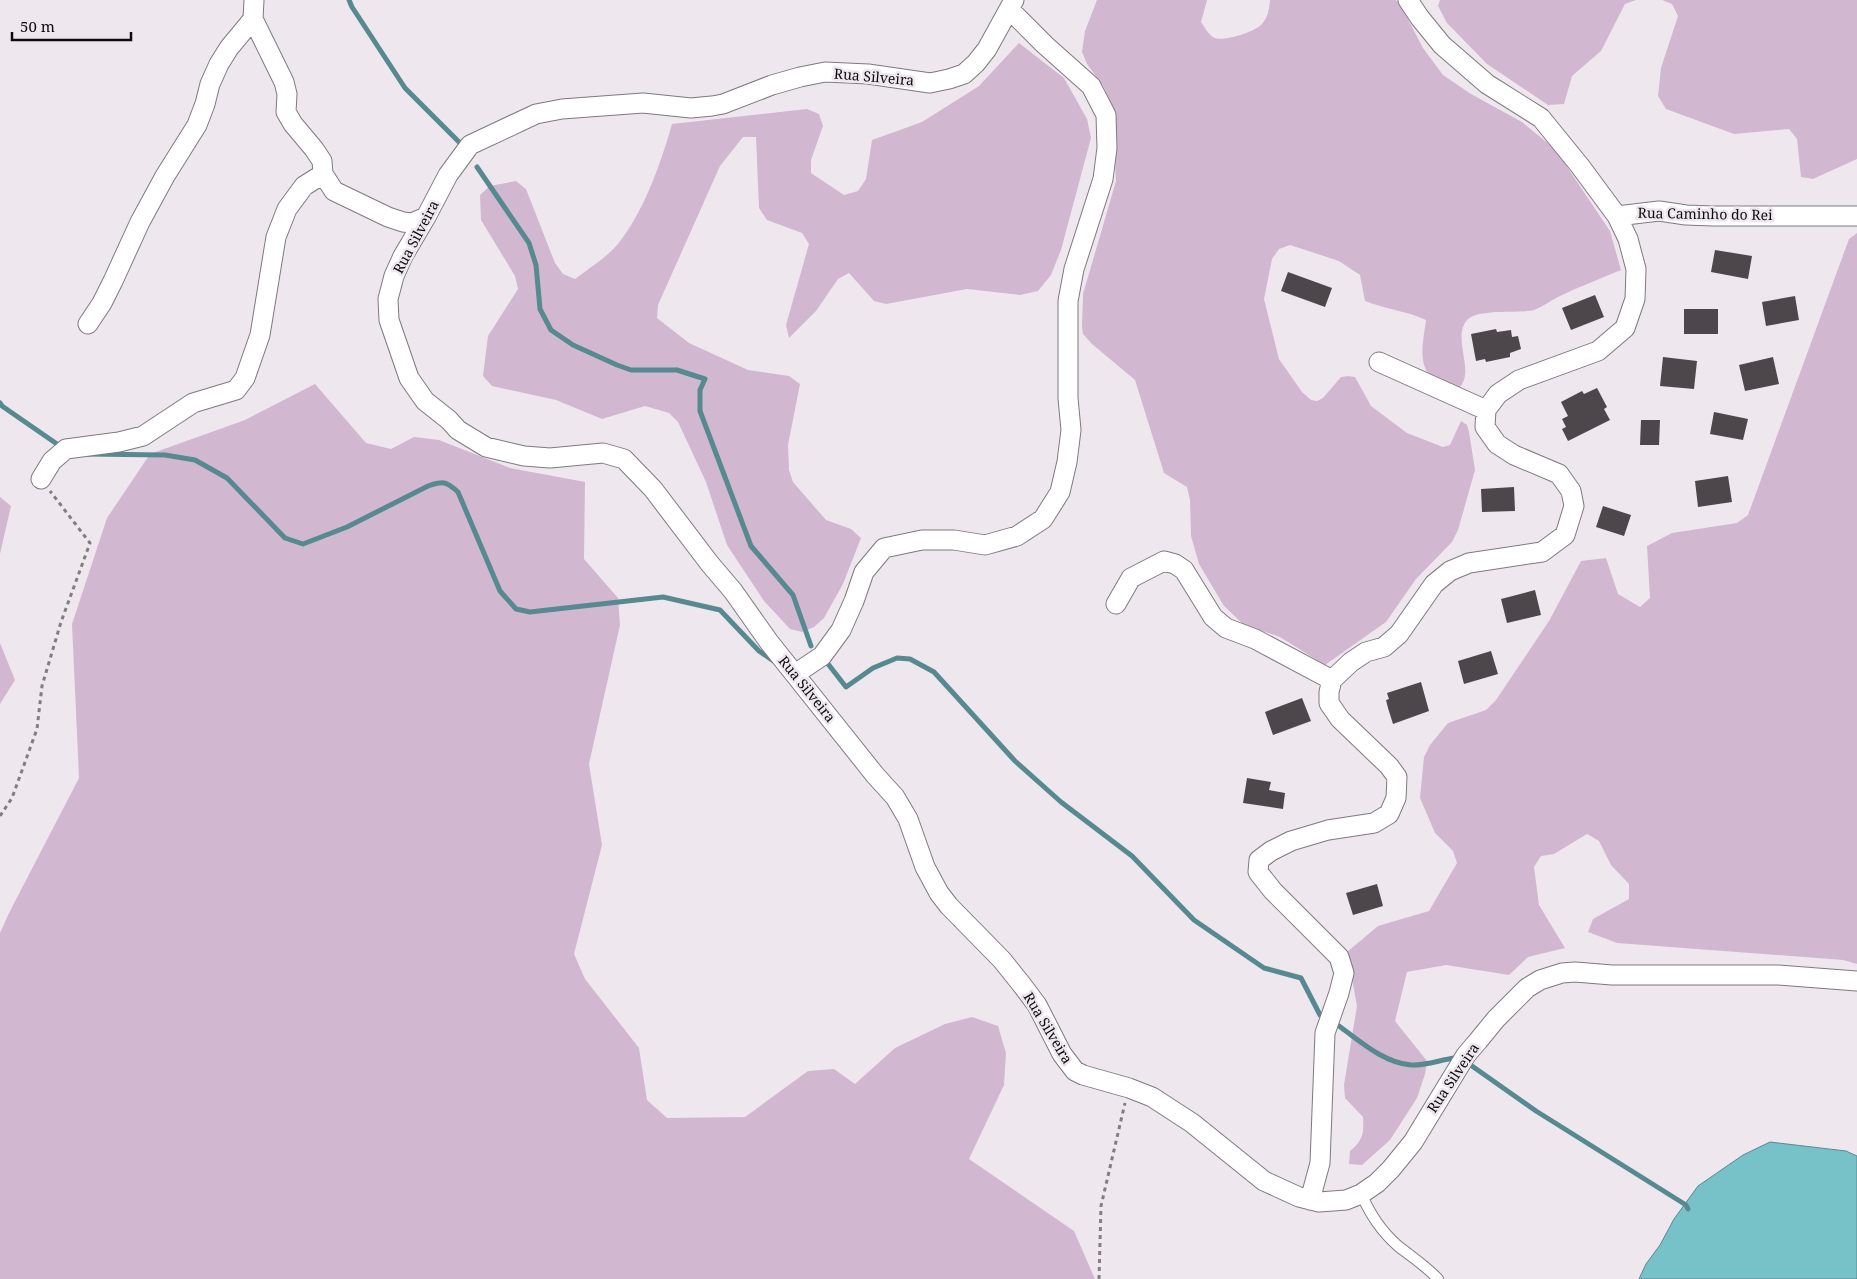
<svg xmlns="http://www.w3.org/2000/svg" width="1857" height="1279" font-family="'Noto Serif',serif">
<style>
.green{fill:#d2b7d1}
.water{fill:#77c1c8;stroke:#578a90}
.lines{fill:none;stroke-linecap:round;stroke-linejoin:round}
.stream{stroke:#578a90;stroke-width:5}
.building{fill:#4d474c}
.lane-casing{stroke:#7f797f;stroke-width:12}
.street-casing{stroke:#7f797f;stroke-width:21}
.path{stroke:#817d81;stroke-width:3;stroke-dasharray:4 4;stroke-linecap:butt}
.lane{stroke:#fff;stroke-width:10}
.street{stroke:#fff;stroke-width:19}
.labels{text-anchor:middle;stroke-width:5;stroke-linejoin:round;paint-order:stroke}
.street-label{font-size:14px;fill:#0d0b0d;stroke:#eee8ee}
</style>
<rect width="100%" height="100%" fill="#eee8ee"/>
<path class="green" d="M1097,0H1207L1201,22C1204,26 1208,34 1213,37C1221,43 1254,32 1261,25C1268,18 1269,10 1270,0H1395L1399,2L1423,48L1443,75L1471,94L1522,122L1555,149L1610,231L1621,270C1600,279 1578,287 1558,297C1550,301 1542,307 1534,310C1519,314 1478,308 1467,320C1451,339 1477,372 1458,389C1451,386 1443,384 1436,380C1415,368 1424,339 1426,320C1407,311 1385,309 1365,301L1360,275L1339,261L1290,245L1279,249L1272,259L1264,299L1279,359L1302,392L1311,400L1317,401L1323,398L1341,377L1348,376L1355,377L1371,406L1407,433L1443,447L1450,445L1461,421L1467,425L1469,432L1475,470L1458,530L1452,542L1416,579L1386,622L1325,665L1280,637L1243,624L1224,606L1199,564L1191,536L1190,500L1187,487L1164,473L1135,380L1092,344L1083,334L1082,327L1083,294L1116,181L1112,105L1104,87L1087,64L1082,52L1085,31Z
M1440,0H1636L1625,4L1601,51L1572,76L1564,104L1548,105L1487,64L1447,23L1438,6Z
M1662,0H1857V159L1813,179L1801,177L1797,139L1789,129L1734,134L1666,109L1658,96L1661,68L1678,16L1672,4Z
M1019,43L1064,78L1087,119L1091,138L1061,250L1051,275L1038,291L1020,295L967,289L886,304L874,301L849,273L838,279L816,311L789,338L786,325L809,244L802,233L767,220L759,208L756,137H743L720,166L658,305L657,318L689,343L748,370L789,376L800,384L788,445L789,470L793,482L826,520L851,529L861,538L843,584L824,618L814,627L802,632L790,629L764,601L727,545L706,482L678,422L669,413L645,406L602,419L556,400L492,386L483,376L488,336L518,289L515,276L481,220L480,195L490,186L516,181L526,189L555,263L563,274L575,279C588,269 606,258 617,245C643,214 661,163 672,124L807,109L819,114L823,126L811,160V173L844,195L858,191L866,179L872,140L922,122L979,86Z
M1857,233V964L1843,960L1617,943L1588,932L1593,919L1629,899V884L1611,865L1599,841L1587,834L1554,854L1541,856L1534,867L1539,905L1565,948L1528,957L1509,975L1446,965L1407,972L1395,1021L1427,1061L1425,1074L1417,1098L1390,1140L1362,1165L1349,1164L1350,1151C1363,1140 1364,1134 1363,1117L1345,1098L1344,1085L1357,1006L1347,952L1378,926L1429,911L1457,863L1453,851L1435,833L1420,798L1424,757L1430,745L1448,723L1486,710L1496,700L1549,621L1581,561L1606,558L1618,594L1640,607L1650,598L1647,546L1672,533L1737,523L1748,515L1849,239Z
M315,384L366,443L391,449L414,437L439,440L510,468L585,482L584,559L618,598L620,625L589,764L602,845L574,954L585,979L639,1048L647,1100L667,1118L745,1117L808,1071L834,1069L855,1084L895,1048L945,1024L972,1017L998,1026L1006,1053L1004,1085L969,1159L1074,1231L1095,1279H0V933L9,913L79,778L72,624L107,518L150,454L245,420Z
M0,497L11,506L0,554Z
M0,643L15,680L0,704Z"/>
<path class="water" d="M1770,1142L1846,1151L1857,1156V1279H1639L1646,1264L1660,1245L1674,1219L1698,1186L1743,1155Z"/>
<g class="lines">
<path class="stream" d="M349,0L352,7L405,88L459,142
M477,167L529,243L536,265L540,309L551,330L573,345L617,365L631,370H677L705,379L700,390V411L751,546L793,595L811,646
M0,403L2,406L57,444
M85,454L165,455L195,460L227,478L285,538L303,544L347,527L428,486C443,481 446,481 458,492L500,591L516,609L530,612L663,597L720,610L759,651L775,662
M825,660L846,687L873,668L897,658L910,659L934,672L1015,761L1061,802L1132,856L1194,920L1264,968L1301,978L1320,1015
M1339,1026C1360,1041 1384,1063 1411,1065C1424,1066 1440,1060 1454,1058
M1472,1066L1536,1111L1686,1205L1688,1209"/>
</g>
<path class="building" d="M1715,250L1752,256L1748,279L1711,272Z
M1288,272L1332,288L1325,307L1281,291Z
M1595,295L1604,317L1571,330L1562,308Z
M1795,296L1799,320L1766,326L1762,302Z
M1684,309H1718V334H1684Z
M1496,329L1497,332L1511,330L1512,337L1518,336L1521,349L1510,353V357L1486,362L1485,359L1476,361L1471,334Z
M1663,357L1697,361L1694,389L1660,386Z
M1773,357L1779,384L1745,391L1739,365Z
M1597,388L1607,407L1604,409L1610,420L1568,441L1562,429L1566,427L1562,419L1568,416L1561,402L1582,391L1584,394Z
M1714,412L1748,419L1743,440L1710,434Z
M1641,420H1660L1659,445H1640Z
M1728,476L1732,502L1698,507L1695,481Z
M1514,487L1515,511L1482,512L1481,489Z
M1603,506L1631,515L1624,536L1596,527Z
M1535,590L1541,615L1507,623L1501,599Z
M1491,651L1498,674L1464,684L1458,661Z
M1421,682L1429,711L1393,724L1388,708L1386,700L1389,699L1387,693Z
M1302,698L1311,721L1273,735L1265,712Z
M1247,778L1271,782L1269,790L1285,793L1283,809L1243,803Z
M1377,884L1383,906L1353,915L1346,893Z"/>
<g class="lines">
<g class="lane-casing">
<path id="lane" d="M1361,1194C1371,1215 1380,1230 1398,1246C1412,1257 1426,1266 1438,1279"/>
</g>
<g class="street-casing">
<path id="street" d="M254,0L253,19L284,82L287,94L286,112L293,124L314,149L322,161L323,174L334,191L388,217L403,222L412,223L426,217
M1014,0L987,49L976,63L964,74L949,79L930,83L868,74L825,72L800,77L772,85L723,104L712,106L691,108L643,103L562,109L536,114L470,145L448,175L426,217L403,256L394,276L388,299L389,320L409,378L425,401L449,420L458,430L486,447L524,456L550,458L603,453L624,459L653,489L710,564L733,591L769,642L875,775L895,797L908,819L925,867L939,893L949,906L1002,960L1022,985L1037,1005L1062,1054L1075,1071L1083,1075L1129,1088L1152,1097L1192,1123L1264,1181L1299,1197L1319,1202L1346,1200L1361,1194L1377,1183L1391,1169L1413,1142L1466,1055L1478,1041L1496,1019L1527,988L1540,980L1562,973L1575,972L1612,975H1778L1857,981
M1408,0L1420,18L1442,45L1487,84L1541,118L1580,166L1617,216L1659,211L1686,215L1713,216H1857
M88,324L102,303L113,281L140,222L165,176L197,125L205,104L210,84L219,64L229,48L253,19
M1379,362L1486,410
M41,479L52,461L66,449L119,442L143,436L193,403L236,390L245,378L260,335L276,237L287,209L304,186L323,174
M1116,604L1131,578L1164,561L1175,564L1184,570L1213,617L1226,628L1255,639L1332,680
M795,674L822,656L841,630L854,601L864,572L884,548L922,540H954L985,545L1017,536L1043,519L1060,492L1067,462L1071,430L1068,398V301L1074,269L1103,179L1107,148L1106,115L1091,86L1045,45L1009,9
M1310,1200L1320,1163L1325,1033L1339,993L1344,973L1339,957L1273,891L1258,872L1259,860L1271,851L1291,841L1328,830L1374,823L1389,814L1396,798L1397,777L1389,766L1340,719L1329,703V692L1332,680L1351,662L1366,652L1384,647L1399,634L1434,584L1450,571L1469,563L1542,552L1565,535L1574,506L1571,491L1559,474L1514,455L1497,444L1485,427L1486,410L1498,394L1519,380L1598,351L1625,328L1635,299L1636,269L1628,239L1617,216"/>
</g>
<path class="path" d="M0,816L12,798L37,729L42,686L61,622L90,543L50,491
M1099,1279L1101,1206L1125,1103"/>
<use href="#lane" class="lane"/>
<use href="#street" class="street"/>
</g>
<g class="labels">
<g class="street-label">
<text transform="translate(874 77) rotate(5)" y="5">Rua Silveira</text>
<text transform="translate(1705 214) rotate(1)" y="5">Rua Caminho do Rei</text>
<text transform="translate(416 237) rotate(-62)" y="5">Rua Silveira</text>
<text transform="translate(807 689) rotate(51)" y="5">Rua Silveira</text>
<text transform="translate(1048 1028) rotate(59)" y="5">Rua Silveira</text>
<text transform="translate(1453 1078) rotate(-56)" y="5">Rua Silveira</text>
</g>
</g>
<path d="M12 32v8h119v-8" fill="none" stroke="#0d0b0d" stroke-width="2.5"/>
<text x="20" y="32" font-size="15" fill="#0d0b0d" stroke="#eee8ee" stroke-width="4" paint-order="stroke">50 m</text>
</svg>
